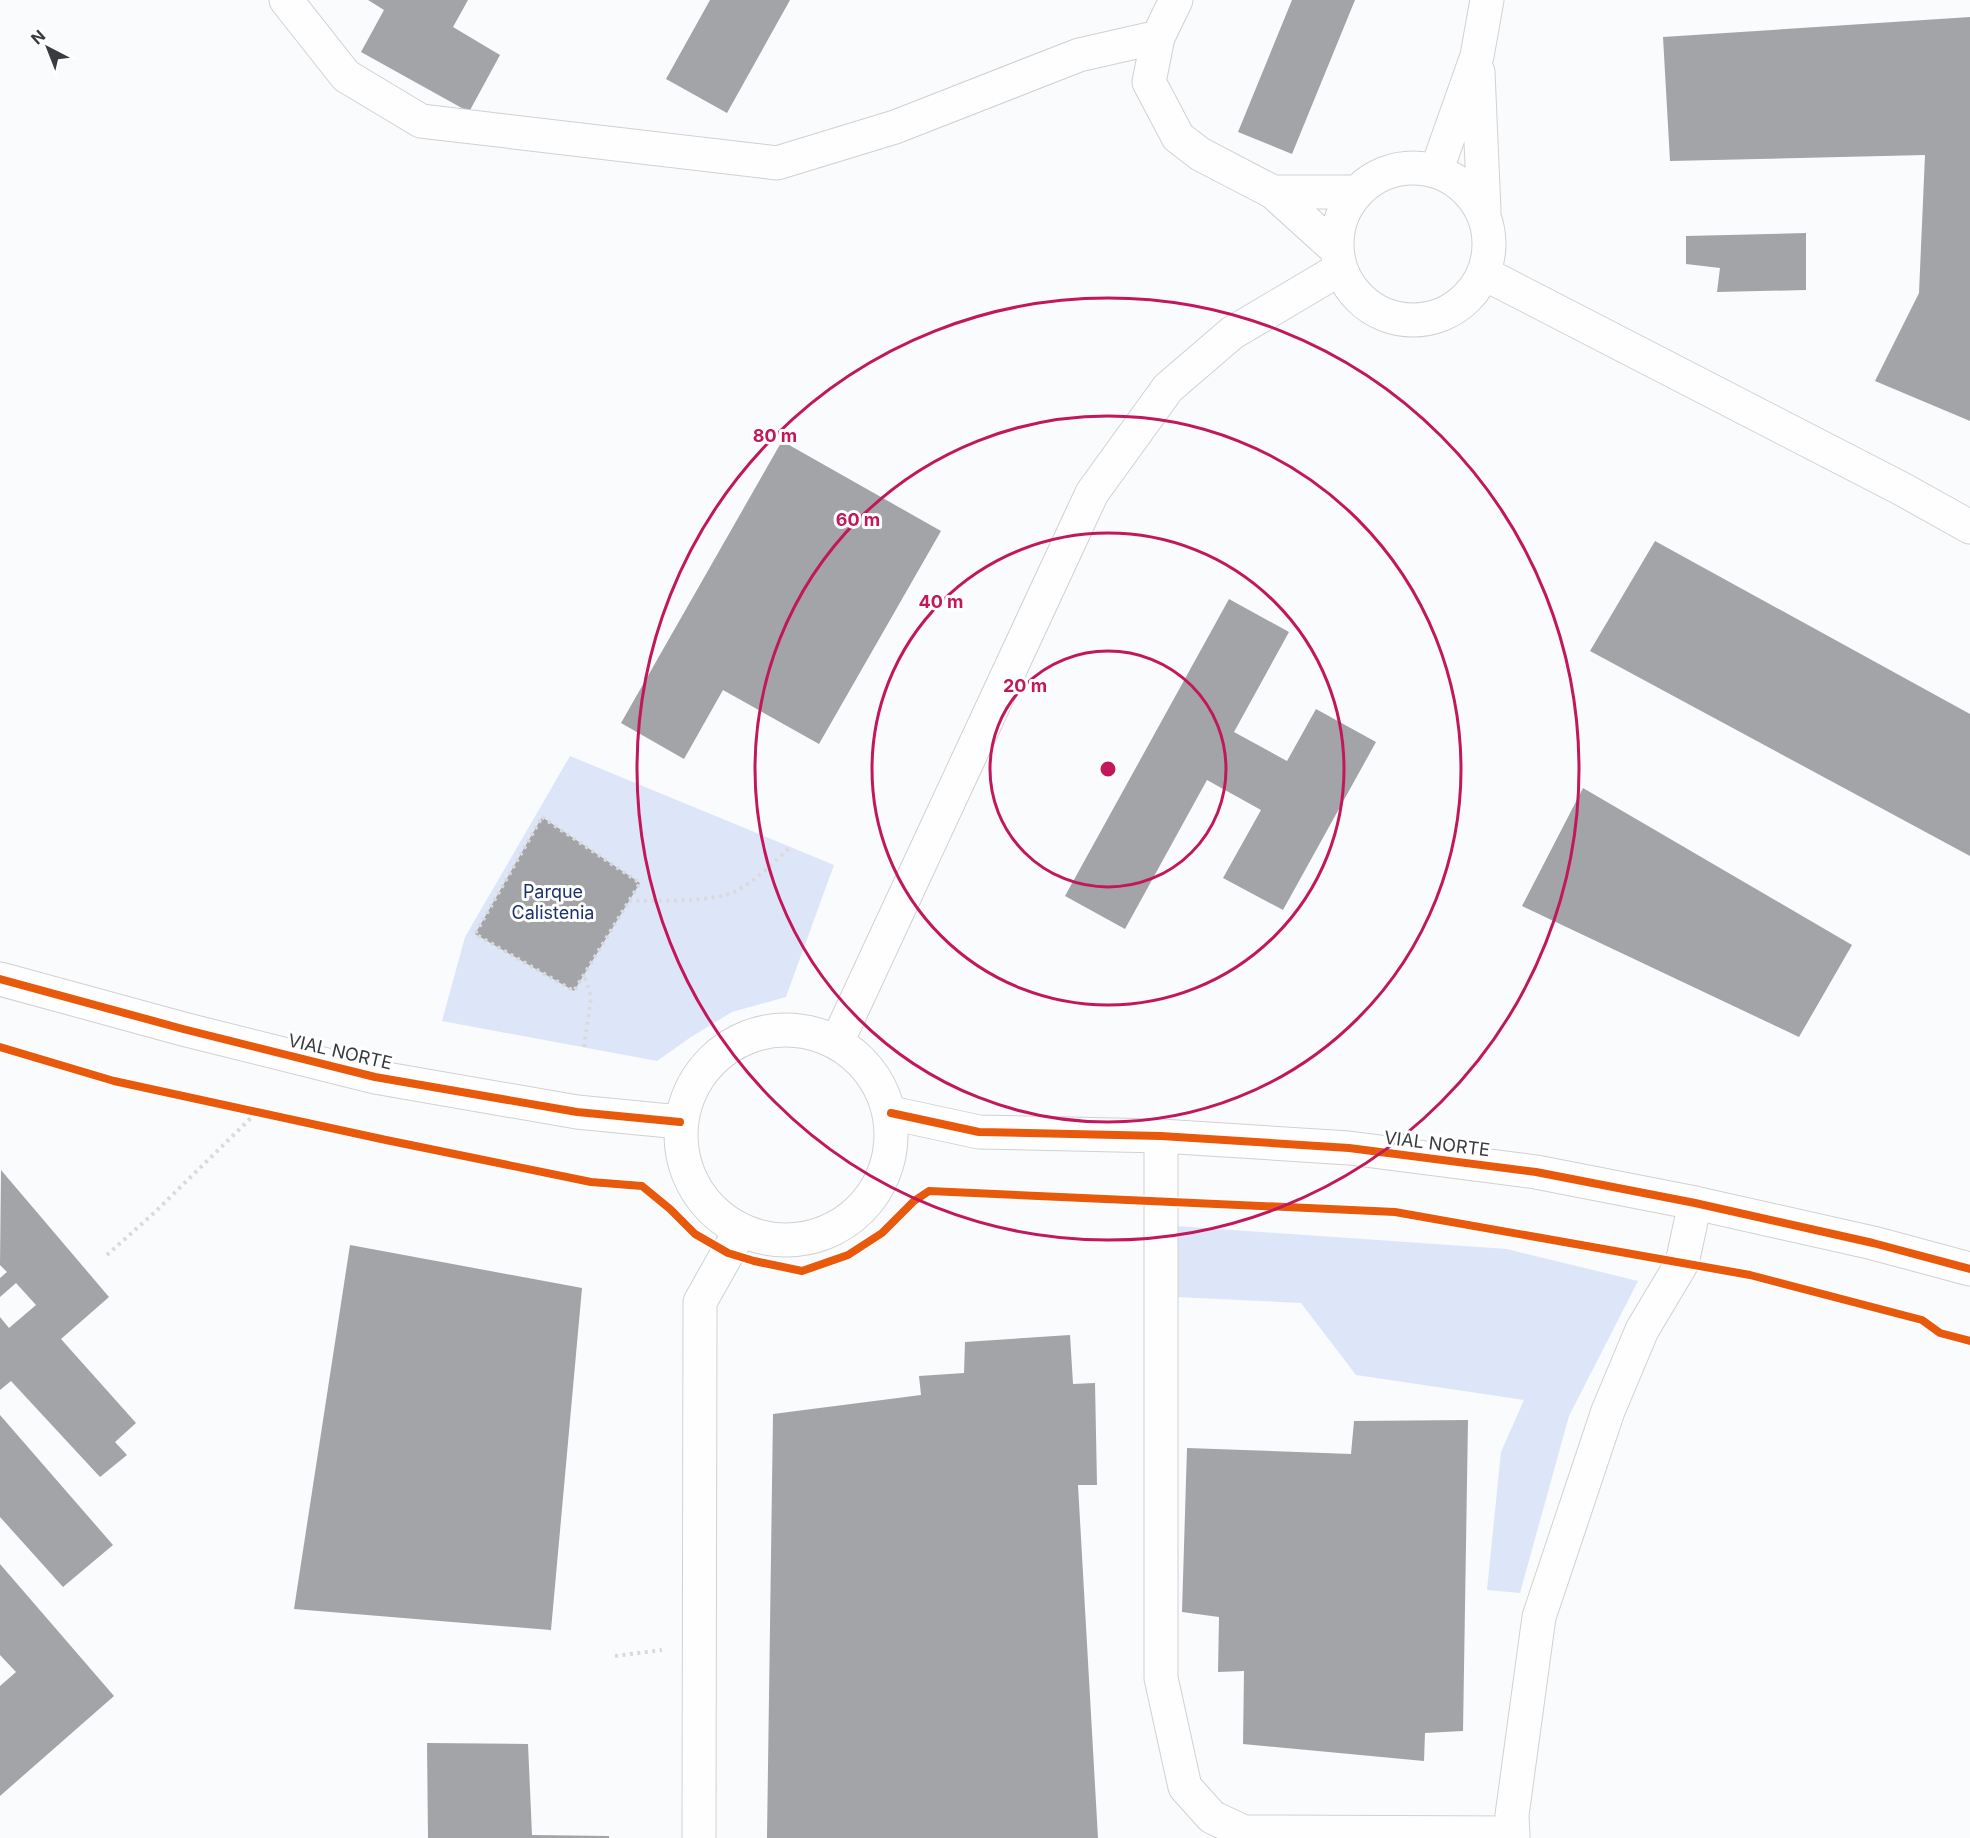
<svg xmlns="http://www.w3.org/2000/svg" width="1970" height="1838" font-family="Inter,sans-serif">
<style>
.green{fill:#dde6f8;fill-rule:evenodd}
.building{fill:#a2a4a7}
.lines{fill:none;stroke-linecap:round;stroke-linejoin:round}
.minor-casing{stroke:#d0d1d4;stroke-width:35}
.path{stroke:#dadada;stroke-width:4;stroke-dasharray:3 4.5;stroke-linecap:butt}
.minor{stroke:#fefeff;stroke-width:33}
.cycleway-casing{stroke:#fff;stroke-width:11}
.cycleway{stroke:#e8590c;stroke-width:8}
.ring{fill:none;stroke:#c2185b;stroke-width:3}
.labels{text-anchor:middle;stroke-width:6;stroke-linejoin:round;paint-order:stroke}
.park-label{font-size:18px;fill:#1b316b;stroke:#fff}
.street-label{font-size:18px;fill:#393b3f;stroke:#fff}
.centre{fill:#c2185b;stroke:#fff;stroke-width:3}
.ring-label{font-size:18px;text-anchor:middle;font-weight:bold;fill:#c2185b;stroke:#fff;stroke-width:6;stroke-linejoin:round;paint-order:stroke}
</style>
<rect width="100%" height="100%" fill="#f9fbfd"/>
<path class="green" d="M570,756L834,865L786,997L732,1012L691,1037L657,1061L442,1021L465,937ZM542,817L639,883L574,991L475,934Z
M1176,1226L1507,1249L1638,1281L1569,1416L1520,1593L1487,1590L1501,1452L1524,1400L1356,1375L1301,1303L1175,1297Z"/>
<path class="building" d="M368,0H468L453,27L500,55L469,112L361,52L384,10Z
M710,0H790L727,113L666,79Z
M1292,0H1355L1292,154L1238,132Z
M1970,17V421L1875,381L1919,293L1925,155L1670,161L1663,37Z
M1806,233V290L1717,292L1720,268L1686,264V236Z
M782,441L941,531L819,744L723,690L684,759L621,723Z
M1655,541L1970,714V856L1590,651Z
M1229,599L1289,632L1234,732L1287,761L1316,709L1376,742L1283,910L1223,878L1261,810L1207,780L1125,929L1065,896Z
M1583,788L1852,945L1799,1037L1522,906Z
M542,817L640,883L574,991L475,934Z
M1,1170L109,1297L61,1339L136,1423L115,1442L127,1455L100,1477L11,1381L0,1390V1317L9,1328L36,1305L16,1283L0,1297V1278L7,1272L0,1265Z
M350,1245L582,1288L551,1630L294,1609Z
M1070,1335L1073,1384L1095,1383L1097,1485H1078L1098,1838H767L773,1414L921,1395L919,1376L964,1373L965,1342Z
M0,1415L113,1545L63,1587L0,1517Z
M1468,1420L1463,1731L1425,1733L1424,1761L1243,1744L1244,1671L1218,1672L1219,1617L1182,1612L1187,1448L1351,1454L1354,1421Z
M0,1564L114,1696L0,1796V1686L16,1672L0,1655Z
M427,1743L528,1744L532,1835L609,1836V1838H428Z"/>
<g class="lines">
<g class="minor-casing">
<path id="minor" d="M286,0L346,76L421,121L777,163L895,127L1079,55L1158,37
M1176,0L1158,37L1149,82L1178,137L1200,154L1273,192L1336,249
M1478,72L1484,211
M1337 244a76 76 0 1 1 152 0a76 76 0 1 1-152 0Z
M1437,169L1477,56L1487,0
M1273,192H1356
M1485,274L1902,489L1970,527
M0,979L183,1029L375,1077L577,1112L680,1122
M681 1135a105 105 0 1 1 210 0a105 105 0 1 1-210 0Z
M837,1042L1092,493L1168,388L1232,333L1340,269
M891,1113L979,1132L1161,1136L1349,1148L1536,1172L1695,1203L1873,1243L1970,1269
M1161,1136V1678L1185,1787L1212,1817L1244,1832L1513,1833
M699,1838L700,1302L740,1231
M1513,1838L1512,1815L1539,1617L1608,1411L1642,1330L1682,1263L1695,1203"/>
</g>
<path class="path" d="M542,817L640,883L574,991L475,934Z
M629,901C657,900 713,903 736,891C756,880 774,863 790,847
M584,1047L591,997L584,975
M107,1255L154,1213L257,1112
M615,1656L662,1650"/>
<use href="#minor" class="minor"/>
<g class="cycleway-casing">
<path id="cycleway" d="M0,979L183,1029L375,1077L577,1112L680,1122
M0,1047L114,1081L386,1140L591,1182L642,1186L670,1209L695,1234L728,1253L754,1261L802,1271L848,1255L882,1233L914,1201L929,1191L1395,1212L1750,1275L1922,1320L1940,1333L1970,1341
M891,1113L979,1132L1161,1136L1349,1148L1536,1172L1695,1203L1873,1243L1970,1269"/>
</g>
<use href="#cycleway" class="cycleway"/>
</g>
<g class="ring">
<circle cx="1108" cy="769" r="118"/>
<circle cx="1108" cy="769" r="236"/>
<circle cx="1108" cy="769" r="353"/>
<circle cx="1108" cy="769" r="471"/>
</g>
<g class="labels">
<g class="park-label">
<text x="553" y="898">Parque<tspan x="553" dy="21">Calistenia</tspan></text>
</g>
<g class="street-label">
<text transform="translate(340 1052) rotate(13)" y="6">VIAL NORTE</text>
<text transform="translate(1437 1144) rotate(7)" y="6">VIAL NORTE</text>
</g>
</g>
<circle cx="1108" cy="769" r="9" class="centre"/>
<g class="ring-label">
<text x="775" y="442">80 m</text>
<text x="858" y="526">60 m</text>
<text x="941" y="608">40 m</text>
<text x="1025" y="692">20 m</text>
</g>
<g transform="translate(48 48) rotate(318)" stroke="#ffffff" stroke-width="4.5" paint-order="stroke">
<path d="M0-4.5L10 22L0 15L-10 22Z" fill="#393b3f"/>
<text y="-9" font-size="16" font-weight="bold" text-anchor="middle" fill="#393b3f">N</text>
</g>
</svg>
